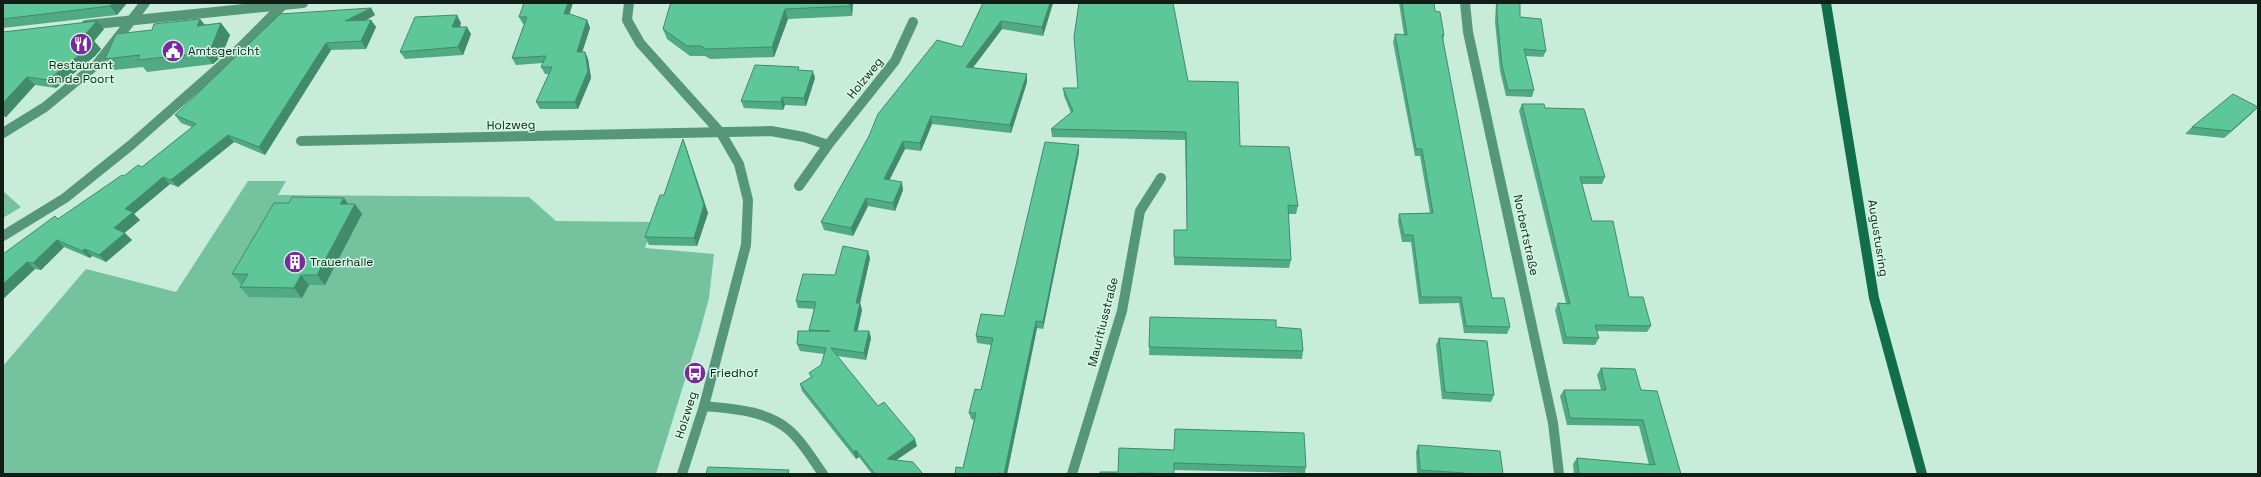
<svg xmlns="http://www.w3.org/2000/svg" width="2261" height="477" font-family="'Space Grotesk',sans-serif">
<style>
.green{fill:#75c29e}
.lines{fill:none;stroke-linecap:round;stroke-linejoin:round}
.minor{stroke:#569779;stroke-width:10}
.tertiary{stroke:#569779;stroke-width:10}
.secondary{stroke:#116e4d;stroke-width:10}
.wall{fill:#50ab84}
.shaded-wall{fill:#418b6b}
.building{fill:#5dc799;stroke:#418b6b}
.labels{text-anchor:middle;stroke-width:3;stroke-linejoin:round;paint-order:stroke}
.poi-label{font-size:12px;fill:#101e17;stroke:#d4f9e6;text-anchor:start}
.street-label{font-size:12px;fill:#101e17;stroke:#d4f9e6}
</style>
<rect width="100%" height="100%" fill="#c7ecd9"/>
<path class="green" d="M248,181H286L278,195L529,197L556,221L654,222L645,248L714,254L709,298L700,331L656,474H3V366L86,269L176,292Z
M3,191L21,207L3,218Z"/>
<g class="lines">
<path class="minor" d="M1465,3L1468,32L1553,423L1559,474
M86,25L303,3
M3,133L45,107L97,64L145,3
M301,141L771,131L804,137L828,145
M799,186L828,145L895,61L913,22
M3,236L65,198L131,145L231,57L282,6
M704,406C733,409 765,410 789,430C803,442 812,459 823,474
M1072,474L1122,311L1140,211L1161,178"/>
<path class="tertiary" d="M629,3L627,20L640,43L721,133L739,164L748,200L746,245L704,406L682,474"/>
<path class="secondary" d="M1826,3L1874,298L1922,474"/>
</g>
<path class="wall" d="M3,3H127L117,15L3,28Z
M673,3H853L852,16L788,19L774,57L710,59L705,56H690L667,39L663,29Z
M983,3H1053L1043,36L1002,29L973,68L1027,74V82L1011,133L932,124L921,151L905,149L889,180L903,190L895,211L868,206L853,236L824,230L821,222L962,47Z
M1399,3H1434L1435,11L1444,35L1443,42L1492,298L1510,327L1507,334L1464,333L1459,303L1419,304L1411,242H1402L1398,221L1399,214L1430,213L1420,156H1415L1393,42L1395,34L1404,35Z
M1496,3H1520V17L1546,51L1543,57L1526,56L1534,90L1532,97L1506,96L1500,71L1495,22Z
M371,8L375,15L366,20H371L376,27L366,49L331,50L265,155L234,142L178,187L170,184L134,214L140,220L124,233L132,240L106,262L92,256L90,258L64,247L41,270L35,269L3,299L55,216L58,219L124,176L142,167L192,127L181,123L175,115Z
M570,14L587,20L590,28L582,52H585L588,59L591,78L578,109H540L536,102L549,74H545L541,67L543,63L516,65L512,58L524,24H523L519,17Z
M200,19L205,25L221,23L230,35L221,57L213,64L147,72L143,67L114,70L105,59L152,30Z
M461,23L460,27L471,34L463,55L405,59L400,52Z
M104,29L94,41L101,49L95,56L56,88L35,85L6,117H3V32Z
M800,70L815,78L806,106L785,105L783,110L744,108L741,101Z
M1188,81L1240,146L1298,206L1296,214H1288L1291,260L1289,268L1174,265V230H1187L1185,140L1052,137L1051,129L1071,113L1064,96L1063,88H1078Z
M1522,104L1545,108L1605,177L1602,184H1582L1592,221L1629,297L1651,326L1647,332L1597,331L1599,338L1595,345L1563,344L1555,310L1558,303H1566L1519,111Z
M2251,114L2224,138L2185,134L2192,127Z
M686,147L708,213L697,246L649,245L645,237L664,195Z
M1079,152L1043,329L1037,328L1007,474H955L963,468L974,420L971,419L969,413L981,390L991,345L977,343L976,336L1004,316Z
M348,204H355L362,214L325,285H309L302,298L249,297L240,287L242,284H241L232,274Z
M870,258L860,303L862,310L857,331H869L871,338L866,360L837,356L878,406L917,446L896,460L923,474H872L859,457L856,459L802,391L800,384L811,377L809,373L821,365L824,354L800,351L797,344L809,331V330L814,309L798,308L796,301L835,275Z
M1150,317L1276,327L1303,351L1302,359L1149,355Z
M1439,338L1494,395L1491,402L1442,399L1436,345Z
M1601,368L1641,390L1681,474H1574L1573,464L1577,458L1649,465L1639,426L1567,425L1560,396L1564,390H1601L1597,375Z
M1418,445L1503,474H1417L1416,452Z
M1119,448L1306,467L1305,473L1174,470V474H1100L1118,472Z"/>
<path class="shaded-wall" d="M113,3H127L117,15L110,6Z
M568,3H573L567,22L564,14Z
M850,3H853L852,16L850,6Z
M1050,3H1053L1043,36L1042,27Z
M371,8L375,15L350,29L345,21Z
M785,9L788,19L774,57L772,47Z
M457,15L461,23L457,35L452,27Z
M200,19L209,30L197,26Z
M371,20L376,27L366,49L361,41Z
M587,20L590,28L580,59L577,52Z
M97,21L104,29L94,41L101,49L95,56L56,88L48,80L78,42Z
M1001,21L1002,29L967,75L966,67Z
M221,23L230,35L221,57L213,64L204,53Z
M467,27L471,34L463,55L458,47Z
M326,43L331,50L265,155L259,147Z
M585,52L588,59L591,78L578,109L575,102Z
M813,71L815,78L806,106L804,98Z
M1027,74V82L1011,133L1010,125Z
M27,77L35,85L6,117L3,114V103Z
M782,97L785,105L783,110L781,102Z
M2258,107L2251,114L2224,138L2231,131Z
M931,116L932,124L921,151L920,143Z
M228,135L234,142L178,187L171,180Z
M683,139L686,147L708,213L697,246L694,238Z
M903,141L905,149L886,187L884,179Z
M1079,145V152L1043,329V322Z
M163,177L170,184L134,214L140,220L121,236L114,228L125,209Z
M902,182L903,190L895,211L893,203Z
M344,198L351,208L340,204Z
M866,198L868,206L853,236L851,228Z
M355,204L362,214L325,285L317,275Z
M125,233L132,240L106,262L99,255Z
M57,240L64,247L41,270L33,263Z
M85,249L92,256L90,258L82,251Z
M868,251L870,258L860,303L862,310L856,338L854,331L856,303Z
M27,262L35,269L3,299V284Z
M301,275L309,285L302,298L294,288Z
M1036,321L1037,328L1007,474H1004Z
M869,331L871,338L866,360L864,353Z
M915,439L917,446L889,465L887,459Z
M856,450L859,457L856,459L854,452Z"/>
<path class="building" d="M3,3H113L110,6L3,19Z
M524,3H568L564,14H570L587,20L577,52H585L588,71L575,102H536L552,67H541L546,56L512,58L527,17H519Z
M673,3H850V6L785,9L772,47L706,49L701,46H687L663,29L670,5Z
M983,3H1050L1042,27L1001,21L966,67L1027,74L1010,125L931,116L920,143L903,141L884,179L902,182L893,203L866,198L851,228L821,222L869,136L878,114L937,40L962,47Z
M1079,3H1173L1188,81L1238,82L1240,146L1289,147L1298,206L1288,205L1291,260L1174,257V230H1187L1186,132L1051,129L1073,111L1063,88H1078L1074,37Z
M1402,3H1434L1435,11L1440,12L1444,35H1442L1492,298H1504L1510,327L1466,326L1461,297H1421L1413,235H1404L1399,214L1433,213L1422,149H1416L1395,34L1407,35Z
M1497,3H1520V17L1541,19L1546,51L1524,49L1534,90H1508L1502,65L1497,16Z
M371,8L345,21L371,20L361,41L326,43L259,147L228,135L171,180L163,177L125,209L133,212L114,228L125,233L99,255L85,249L82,251L57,240L33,263L27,262L3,284V254L55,216L58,219L122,175L124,176L138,165L142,167L196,124L175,115L280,14Z
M457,15L452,27H467L458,47L400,52L415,17Z
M200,19L197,26L221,23L212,46L204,53L137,60L140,55L105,59L116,34L152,30L154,24Z
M97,21L78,42L94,41L88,48L48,80L27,77L3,103V32Z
M755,65L799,67L798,70L813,71L804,98L782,97L781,102L741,101Z
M2233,94L2258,107L2231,131L2192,127Z
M1522,104H1544L1545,108L1584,109L1605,177H1580L1592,221H1613L1629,297H1643L1651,326L1595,325L1599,338L1566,337L1558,303L1570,304Z
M683,139L704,205L694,238L645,237L660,195H664Z
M1045,142L1079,145L1043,322L1036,321L1004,474L998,473L997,474H955L956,467L963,468L976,413H969L975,389L981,390L993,338L976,336L981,314L1004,316Z
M292,197L344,198L340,204H355L317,275H301L294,288L240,287L248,274H232L274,203H289Z
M843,246L868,251L856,303H860L854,331H869L864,353L831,348L878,406L884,402L915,439L887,459L913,462L923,474H875L856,450L854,452L800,384L812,377L809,373L821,365L826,348L797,344L798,331H830L809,330L816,302L796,301L803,274L835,275Z
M1150,317L1276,320V327L1301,329L1303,351L1149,347Z
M1439,338L1487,341L1494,395L1445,392Z
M1601,368L1635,369L1641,390L1657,391L1681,474H1579L1577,458L1655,465L1643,420L1570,418L1564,390H1606Z
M1175,429L1304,433L1306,467L1174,463V474L1139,473V474H1100V472H1118L1119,448L1174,450Z
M1418,445L1500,451L1503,474H1464V473L1420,470Z
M708,467L789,470L788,474H706Z"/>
<defs>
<g id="restaurant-disc" transform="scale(1.15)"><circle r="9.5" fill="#792b9c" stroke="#d4f9e6"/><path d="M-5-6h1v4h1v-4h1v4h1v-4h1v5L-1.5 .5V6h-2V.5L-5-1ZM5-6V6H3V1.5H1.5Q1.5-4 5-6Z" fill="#fff"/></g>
<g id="civic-disc" transform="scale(1.15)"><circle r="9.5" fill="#792b9c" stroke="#d4f9e6"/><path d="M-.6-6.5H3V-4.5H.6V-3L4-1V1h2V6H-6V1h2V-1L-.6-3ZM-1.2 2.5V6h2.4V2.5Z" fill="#fff"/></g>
<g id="building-disc" transform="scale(1.15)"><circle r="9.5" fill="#792b9c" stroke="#d4f9e6"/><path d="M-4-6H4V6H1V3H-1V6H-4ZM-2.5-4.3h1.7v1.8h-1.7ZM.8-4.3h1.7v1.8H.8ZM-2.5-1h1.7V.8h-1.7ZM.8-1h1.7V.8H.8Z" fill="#fff"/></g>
<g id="bus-disc" transform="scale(1.15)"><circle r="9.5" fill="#792b9c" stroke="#d4f9e6"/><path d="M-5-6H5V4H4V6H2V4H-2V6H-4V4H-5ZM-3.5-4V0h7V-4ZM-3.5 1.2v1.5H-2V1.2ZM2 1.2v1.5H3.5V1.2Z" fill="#fff"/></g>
</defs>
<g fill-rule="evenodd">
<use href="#restaurant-disc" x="81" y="44"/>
<use href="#civic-disc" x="173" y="51"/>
<use href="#building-disc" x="295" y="262"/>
<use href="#bus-disc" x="695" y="373"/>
</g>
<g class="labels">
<g class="poi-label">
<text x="188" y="55">Amtsgericht</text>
<text x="81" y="69" text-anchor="middle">Restaurant<tspan x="81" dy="14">an de Poort</tspan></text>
<text x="310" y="266">Trauerhalle</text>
<text x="710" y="377">Friedhof</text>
</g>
<g class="street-label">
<text transform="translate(865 78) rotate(-51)" y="4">Holzweg</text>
<text transform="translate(511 125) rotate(-1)" y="4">Holzweg</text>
<text transform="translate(1526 235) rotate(78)" y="4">Norbertstraße</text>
<text transform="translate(1878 238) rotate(81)" y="4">Augustusring</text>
<text transform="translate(1103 322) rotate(-76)" y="4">Mauritiusstraße</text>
<text transform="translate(686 415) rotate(-73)" y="4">Holzweg</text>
</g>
</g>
<rect width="2261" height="477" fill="none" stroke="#101e17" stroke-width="8"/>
</svg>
